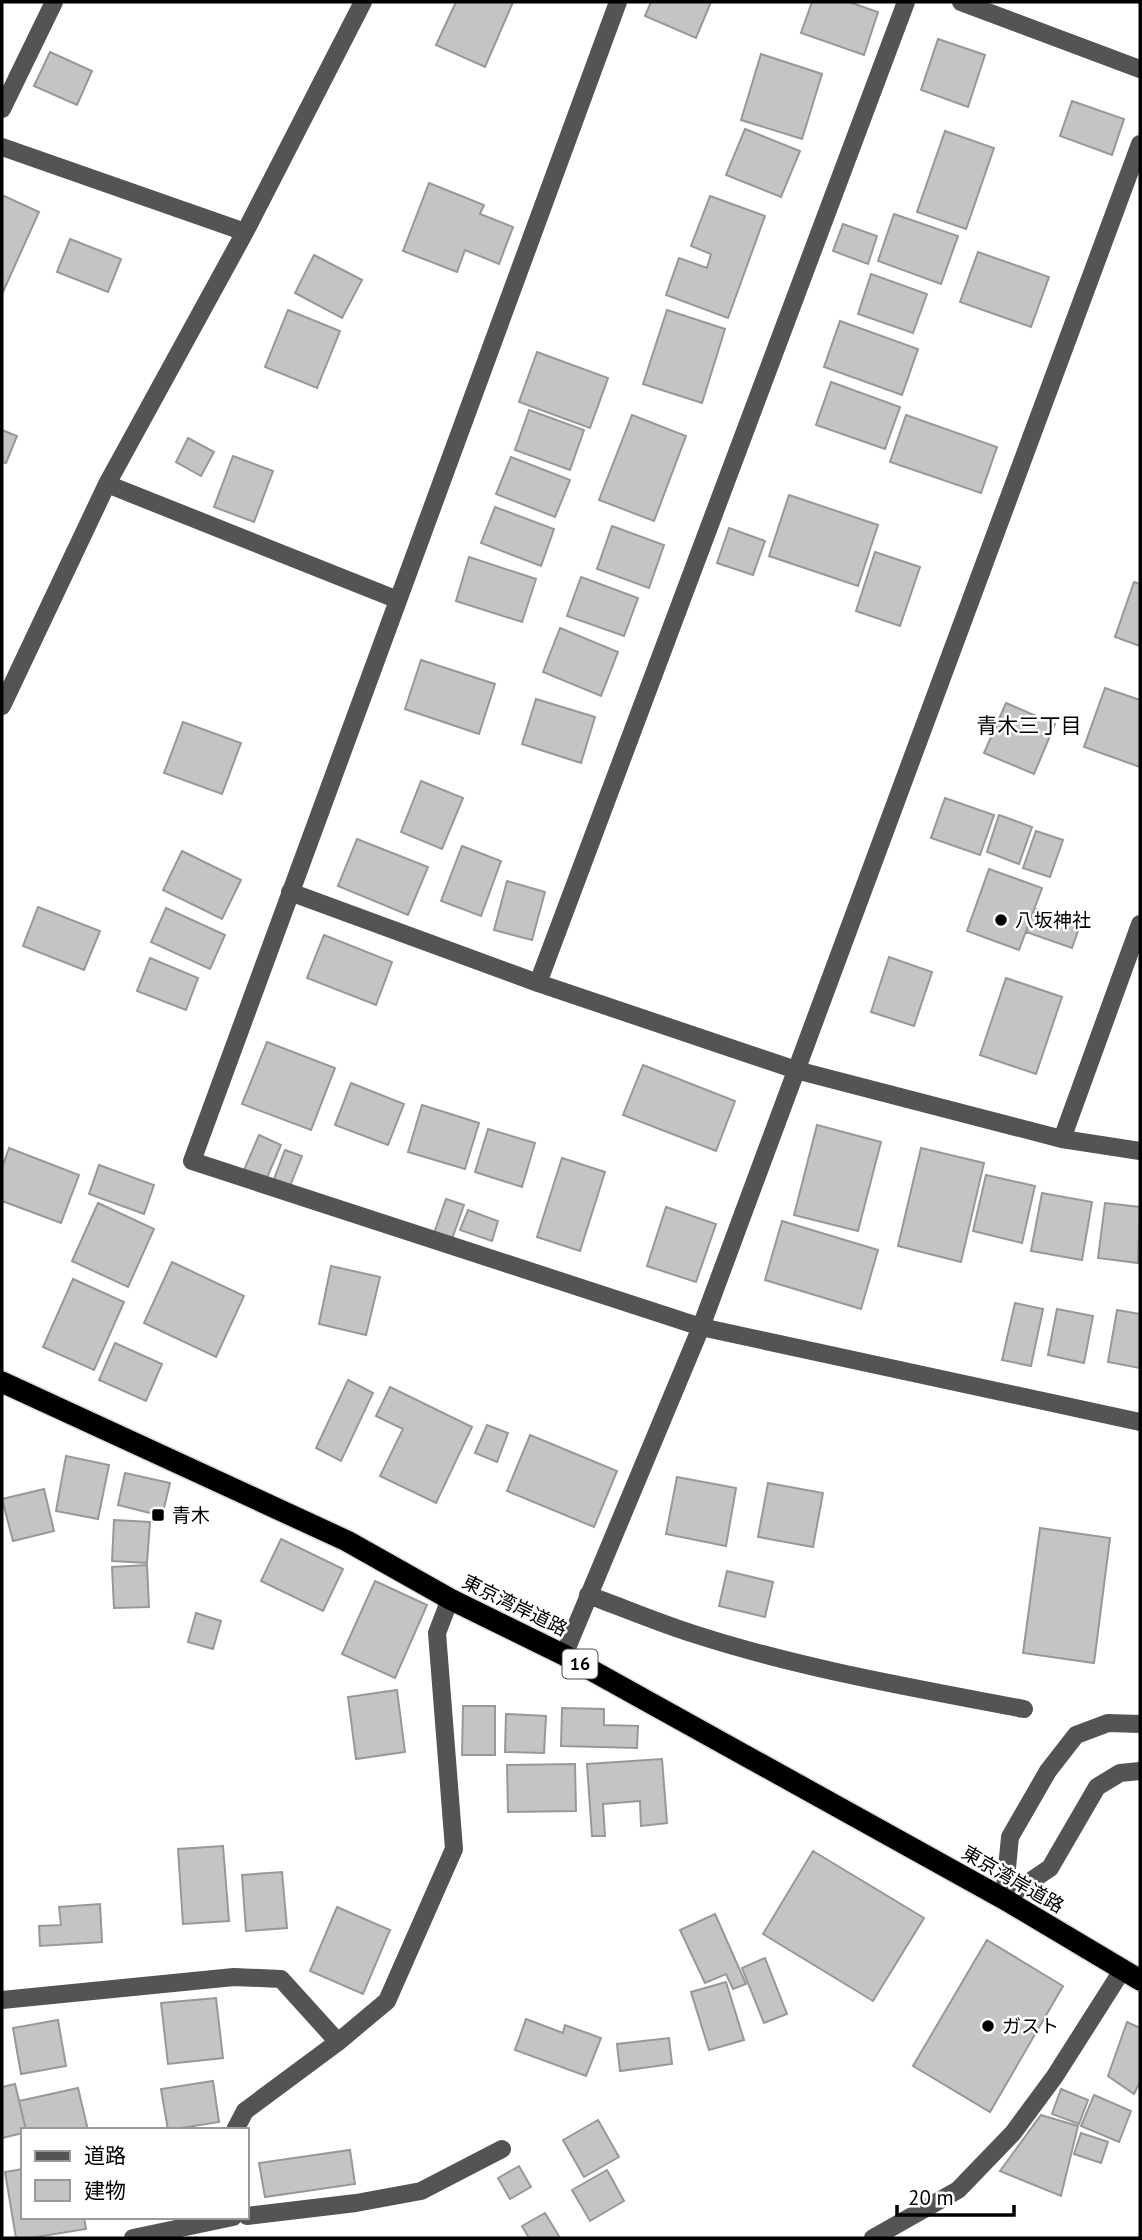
<svg xmlns="http://www.w3.org/2000/svg" width="1142" height="2240" font-family="'PT Sans','Noto Sans JP',sans-serif">
<style>
.building{fill:#c4c4c4;stroke:#989898;stroke-width:2}
.lines{fill:none;stroke-linecap:round;stroke-linejoin:round}
.highway-casing{stroke:#dbdbdb;stroke-width:24}
.minor{stroke:#545454;stroke-width:18}
.highway{stroke:#000;stroke-width:21}
.poi-dot{fill:#000;stroke:#fff;stroke-width:2.5}
.labels{text-anchor:middle;stroke-width:5;stroke-linejoin:round;paint-order:stroke}
.shield{fill:#fff;stroke:#4c4c4c;stroke-width:2}
.shield-label{font-size:18px;font-weight:bold;fill:#000}
.poi-label{font-size:19px;fill:#000;stroke:#fff;text-anchor:start}
.street-label{font-size:19px;fill:#000;stroke:#fff}
.neighbourhood-label{font-size:21px;fill:#000;stroke:#fff}
</style>
<rect width="100%" height="100%" fill="#fff"/>
<path class="building" d="M456,2H513L485,67L436,45Z
M651,2H711L696,38L645,16Z
M812,2H849L878,12L864,55L801,33Z
M938,39L985,55L968,107L921,90Z
M50,52L92,71L77,105L34,86Z
M761,54L822,74L802,139L741,120Z
M1072,101L1124,119L1112,155L1060,136Z
M745,129L800,151L781,197L726,175Z
M945,131L994,148L966,229L917,212Z
M429,183L484,205L480,214L513,227L499,264L465,250L457,272L403,251Z
M2,195L39,212L2,294Z
M710,196L765,216L728,318L666,295L679,258L707,268L711,254L691,246Z
M894,214L958,236L941,284L878,261Z
M843,224L877,236L868,264L833,251Z
M70,239L121,259L108,292L57,272Z
M978,252L1049,277L1031,327L960,302Z
M314,255L362,280L342,318L295,293Z
M871,274L927,294L913,333L858,314Z
M288,310L340,331L317,388L265,367Z
M667,310L725,329L702,403L643,384Z
M840,321L918,349L902,395L824,367Z
M537,352L608,378L590,428L519,402Z
M831,382L900,407L885,449L816,425Z
M529,410L584,430L570,470L515,450Z
M632,415L686,436L654,521L599,500Z
M906,415L997,447L981,493L890,462Z
M2,430L17,436L6,463L2,462Z
M188,438L214,452L201,476L176,462Z
M233,456L273,471L254,522L214,507Z
M511,457L570,480L555,517L496,494Z
M789,495L878,525L858,586L769,556Z
M495,507L554,529L541,566L481,543Z
M612,526L664,545L649,588L597,569Z
M729,528L765,541L753,575L717,563Z
M875,552L920,567L900,626L856,611Z
M469,557L536,579L522,622L456,601Z
M581,577L638,598L624,636L567,616Z
M1134,582L1140,584V646L1115,637Z
M560,628L618,652L601,696L543,672Z
M421,660L495,684L479,734L405,709Z
M1105,688L1140,700V767L1084,747Z
M536,699L595,717L581,763L522,744Z
M1006,703L1055,724L1034,774L984,753Z
M183,722L241,743L222,794L164,773Z
M421,781L463,798L442,849L401,832Z
M945,798L994,815L980,855L931,838Z
M999,815L1032,827L1019,864L987,852Z
M1036,831L1063,840L1050,877L1023,868Z
M357,839L428,867L408,915L338,886Z
M462,846L501,861L481,916L441,901Z
M182,851L241,880L222,919L163,890Z
M989,869L1042,888L1019,950L967,931Z
M507,881L545,892L532,940L494,930Z
M38,907L100,931L84,970L23,946Z
M166,908L225,935L210,969L151,942Z
M1035,909L1080,925L1072,948L1026,932Z
M324,935L392,962L376,1005L307,978Z
M889,957L932,972L914,1026L871,1012Z
M150,958L198,978L186,1010L137,991Z
M1006,978L1062,997L1036,1074L980,1055Z
M267,1042L335,1068L311,1130L242,1104Z
M643,1065L735,1101L716,1151L623,1115Z
M351,1083L404,1104L388,1145L335,1125Z
M422,1105L479,1123L465,1169L408,1152Z
M817,1125L881,1142L858,1231L794,1215Z
M488,1129L535,1143L522,1187L475,1172Z
M259,1135L281,1145L266,1180L244,1170Z
M9,1148L79,1175L61,1223L2,1201V1168Z
M921,1148L984,1163L961,1262L898,1246Z
M285,1150L302,1156L290,1186L274,1179Z
M562,1158L605,1172L580,1251L537,1237Z
M99,1165L154,1185L144,1214L89,1194Z
M986,1175L1035,1186L1022,1243L973,1231Z
M1042,1193L1092,1202L1082,1260L1031,1251Z
M446,1199L464,1205L452,1239L434,1233Z
M98,1203L154,1229L128,1287L72,1261Z
M1105,1203L1140,1207L1138,1263L1098,1258Z
M666,1207L716,1224L696,1282L647,1266Z
M468,1210L498,1221L492,1241L460,1230Z
M782,1221L878,1250L861,1309L765,1280Z
M172,1262L244,1296L216,1357L144,1323Z
M331,1266L380,1277L366,1335L319,1324Z
M73,1279L124,1302L94,1370L43,1347Z
M1015,1303L1043,1309L1031,1366L1002,1360Z
M1057,1309L1093,1316L1084,1363L1048,1355Z
M1117,1310L1140,1314V1368L1108,1362Z
M115,1343L162,1364L146,1401L99,1380Z
M348,1380L373,1393L341,1461L316,1448Z
M390,1387L472,1427L436,1503L380,1476L403,1429L376,1416Z
M487,1425L508,1433L497,1462L475,1453Z
M530,1435L617,1471L594,1527L507,1491Z
M66,1456L109,1465L98,1519L56,1511Z
M125,1473L170,1483L162,1516L118,1505Z
M677,1477L736,1488L726,1546L666,1534Z
M768,1483L823,1493L813,1547L758,1537Z
M44,1489L54,1531L13,1541L2,1499Z
M114,1520L150,1522L147,1563L112,1561Z
M1040,1528L1110,1538L1094,1663L1023,1653Z
M281,1539L343,1569L323,1611L261,1581Z
M147,1565L149,1607L114,1608L112,1567Z
M727,1571L773,1582L765,1617L719,1606Z
M375,1581L427,1605L395,1678L342,1654Z
M196,1613L221,1621L213,1649L188,1642Z
M397,1690L405,1752L356,1759L348,1697Z
M463,1706H495V1755H462Z
M562,1708L604,1709V1725L638,1726L637,1748L561,1746Z
M506,1714L546,1716L544,1753L505,1752Z
M662,1759L667,1823L641,1826L640,1801L603,1804L605,1836H592L587,1764Z
M575,1764L576,1811L508,1812L507,1765Z
M223,1846L229,1921L183,1924L178,1849Z
M813,1851L924,1918L873,2001L763,1934Z
M282,1872L287,1928L246,1931L242,1875Z
M100,1904L102,1942L40,1946L39,1926L61,1925L59,1907Z
M337,1907L390,1930L363,1994L310,1971Z
M715,1914L746,1984L733,1989L726,1974L705,1983L680,1930Z
M987,1940L1063,1986L990,2112L913,2066Z
M765,1958L787,2014L764,2023L742,1968Z
M726,1982L744,2040L709,2050L691,1992Z
M216,1998L223,2058L168,2064L161,2003Z
M526,2019L563,2033L565,2025L601,2038L586,2076L515,2050Z
M58,2020L66,2066L21,2074L13,2028Z
M1127,2022L1140,2028V2082L1134,2094L1108,2076Z
M669,2038L672,2064L620,2071L617,2044Z
M213,2081L219,2122L168,2130L161,2089Z
M15,2084L26,2130H23V2133L2,2138V2087Z
M78,2088L88,2130H26L19,2101Z
M1061,2089L1088,2100L1079,2124L1052,2114Z
M1094,2095L1131,2111L1119,2142L1081,2126Z
M1041,2115L1078,2126L1061,2196L1000,2171Z
M598,2120L619,2157L584,2177L563,2140Z
M1081,2133L1108,2142L1101,2163L1074,2154Z
M350,2150L355,2184L265,2197L259,2163Z
M519,2166L531,2187L510,2199L498,2178Z
M23,2169V2217H84L86,2229L30,2238H16L5,2172Z
M607,2170L624,2201L590,2221L572,2190Z
M545,2213L560,2238H529L522,2226Z"/>
<g class="lines">
<g class="highway-casing">
<path id="highway" d="M2,1382L347,1541L450,1599L564,1655L1004,1899L1140,1980"/>
</g>
<path class="minor" d="M618,2L192,1161L701,1327L1140,1422
M961,2L1140,69
M2,109L54,2
M2,147L245,232
M107,484L398,600
M2,706L107,484L245,232L363,2
M290,892L538,983L796,1070L1062,1139
M1140,924L1062,1139L1140,1151
M538,983L906,2
M588,1595C624,1608 659,1623 694,1634C802,1669 914,1688 1024,1709
M564,1655L701,1327L1140,144
M1004,1899L1010,1837L1048,1771L1076,1735L1108,1723L1140,1724
M1004,1899L1050,1868L1097,1787L1120,1773L1140,1771
M2,2000L234,1977L281,1979L338,2042
M235,2130L245,2111L338,2042L387,2001L454,1849L437,1633L450,1599
M247,2216L356,2203L421,2191L502,2149
M133,2238L233,2217
M873,2238L958,2190L1013,2133L1055,2076L1123,1969"/>
<use href="#highway" class="highway"/>
</g>
<g class="poi-dot">
<circle cx="1001" cy="920" r="7"/>
<rect x="151" y="1508" width="14" height="14" rx="3.5"/>
<circle cx="988" cy="2026" r="7"/>
</g>
<g class="labels">
<rect class="shield" x="562.5" y="1649.5" width="35" height="29" rx="5"/>
<g class="shield-label">
<text x="580" y="1670">16</text>
</g>
<g class="poi-label">
<text x="1015" y="927">八坂神社</text>
<text x="172" y="1522">青木</text>
<text x="1002" y="2033">ガスト</text>
</g>
<g class="street-label">
<text transform="translate(515 1605) rotate(26)" y="7">東京湾岸道路</text>
<text transform="translate(1013 1879) rotate(30)" y="7">東京湾岸道路</text>
</g>
<g class="neighbourhood-label">
<text x="1029" y="733">青木三丁目</text>
</g>
</g>
<rect width="1142" height="2240" fill="none" stroke="#000000" stroke-width="7"/>
<rect x="21" y="2128" width="228" height="91" fill="#ffffff" stroke="#999999" stroke-width="2"/>
<rect x="35" y="2151" width="35" height="10" fill="#545454" stroke="#999999" stroke-width="2"/>
<text x="84" y="2163" font-size="21" fill="#000000">道路</text>
<rect x="35" y="2180" width="35" height="21" fill="#c4c4c4" stroke="#999999" stroke-width="2"/>
<text x="84" y="2198" font-size="21" fill="#000000">建物</text>
<path d="M897 2205v10h117v-10" fill="none" stroke="#000000" stroke-width="3.5"/>
<text x="908" y="2205" font-size="21" fill="#000000" stroke="#ffffff" stroke-width="5" paint-order="stroke">20 m</text>
</svg>
